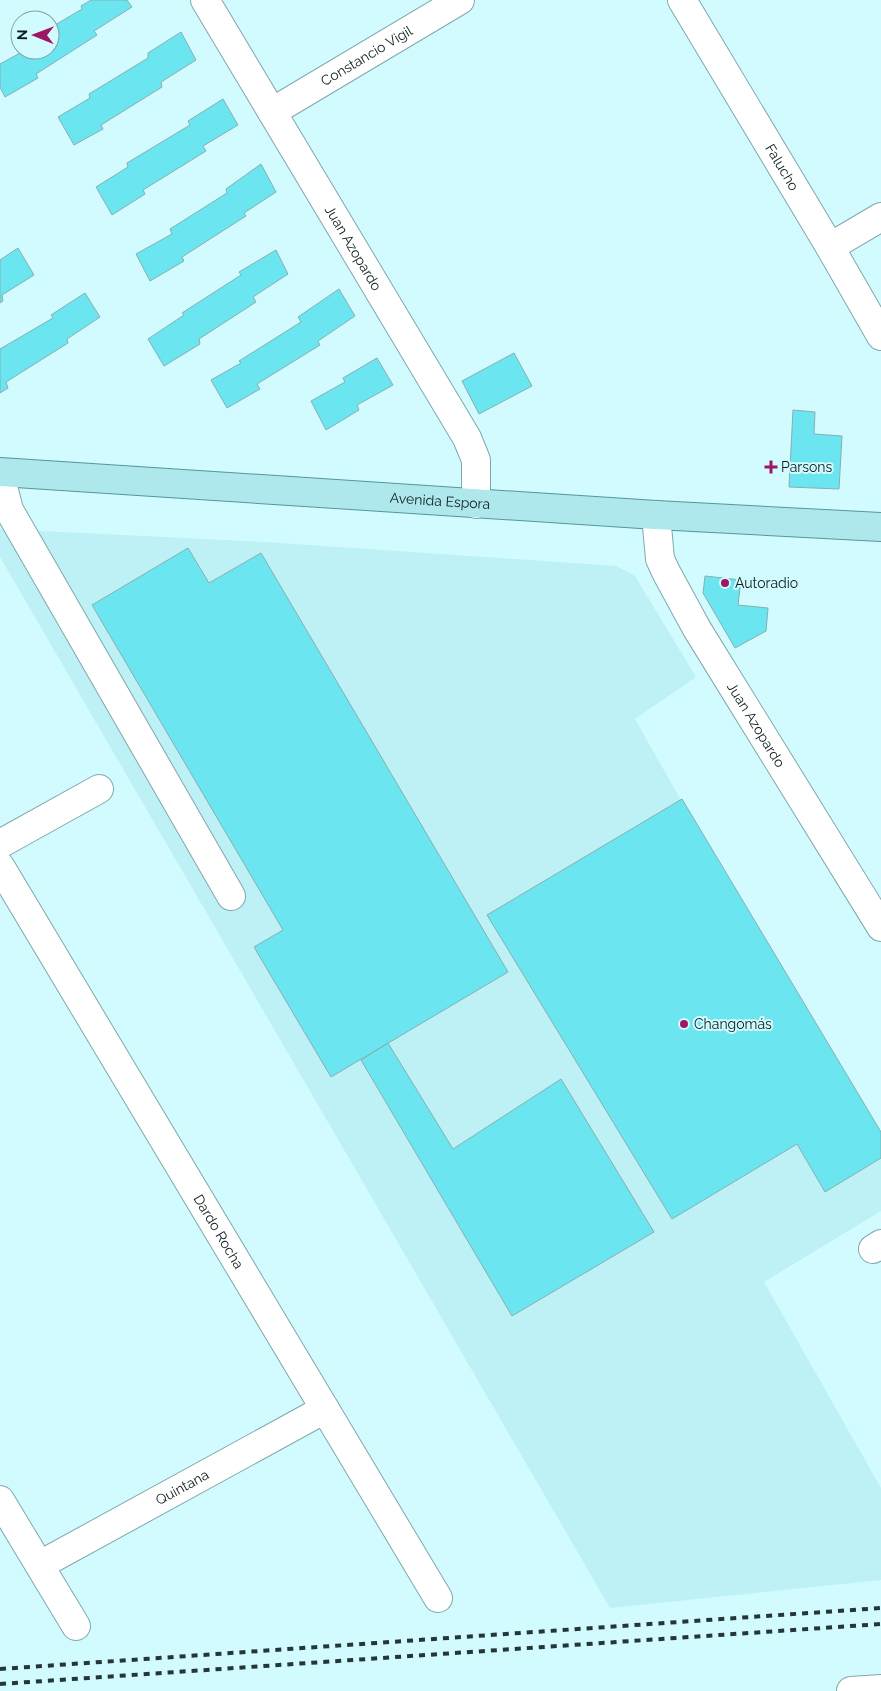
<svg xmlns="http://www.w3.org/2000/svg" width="881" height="1691" font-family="Raleway,sans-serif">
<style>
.built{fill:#bdf1f5}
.building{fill:#6be5ef;stroke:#87afb2}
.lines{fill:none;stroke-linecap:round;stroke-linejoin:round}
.minor-casing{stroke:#81a8ab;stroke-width:30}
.major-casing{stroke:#53979d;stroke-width:30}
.minor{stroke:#fff;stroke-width:28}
.major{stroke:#aee8ed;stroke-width:28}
.rail{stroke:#243638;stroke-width:4;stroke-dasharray:6 6;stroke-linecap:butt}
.poi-dot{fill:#9e1664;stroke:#d1fbfe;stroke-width:2}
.labels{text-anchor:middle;stroke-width:4;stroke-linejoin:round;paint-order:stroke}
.street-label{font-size:14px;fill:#0e1d1f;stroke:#d1fbfe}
.poi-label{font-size:14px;fill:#0e1d1f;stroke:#d1fbfe;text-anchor:start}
</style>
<rect width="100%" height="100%" fill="#d1fbfe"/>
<path class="built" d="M0,529L265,542L616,566L635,576L696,677L635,719L674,788L881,1132V1211L764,1282L881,1488V1580L610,1608L0,557Z"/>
<path class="building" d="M91,0H127L132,7L94,31L97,35L36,74L38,78L5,97L0,87V64L20,53L18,48L20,47V50H50V28L82,9L81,6Z
M181,32L196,60L161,82L162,87L101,125L103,129L74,145L58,117L90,98L89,94L148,58V53Z
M223,99L238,125L203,146L206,151L143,190L145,194L112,215L96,187L128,167L127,163L190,125L188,121Z
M261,164L276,192L244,213L246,216L182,257L184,261L150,281L136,254L172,234L170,229L227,193L226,189Z
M18,248L34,275L2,295L3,301L0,303V260Z
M276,250L288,274L253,297L256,302L199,339L200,344L164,366L148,339L184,315L182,313L241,275L239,272Z
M339,289L355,316L318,341L320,345L257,384L260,389L227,408L211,380L241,363L239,361L301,322L298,317Z
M85,293L100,317L67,339L68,343L6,382L8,388L0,393V349L53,318L51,315Z
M514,353L532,386L479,414L462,381Z
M377,358L393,385L357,405L359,410L326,430L311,401L345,382L343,378Z
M793,410L815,412L814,434L842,436L839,489L789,487Z
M188,548L209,583L261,553L508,972L331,1077L254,947L283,930L92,605Z
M705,576L741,580L738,605L768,608L766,631L735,648L703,593Z
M682,799L881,1132V1158L825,1192L797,1144L672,1219L487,915Z
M388,1043L453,1149L561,1079L654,1232L512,1316L361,1060Z"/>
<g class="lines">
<g class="minor-casing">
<g id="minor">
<path id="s1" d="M205,0L467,438L476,460V504"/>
<path id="s2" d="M682,0L830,247L881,336"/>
<path id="s3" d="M272,112L460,0"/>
<path d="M830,247L881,217"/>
<path d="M0,475L9,510L231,896"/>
<path id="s4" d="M656,515L660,559L666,572L697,629L881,927"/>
<path d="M0,844L99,789"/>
<path id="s5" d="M0,866L438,1598"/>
<path d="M873,1249L881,1244"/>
<path d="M0,1500L76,1626"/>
<path id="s6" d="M40,1565L325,1409"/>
<path d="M851,1691L881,1689"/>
</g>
</g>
<g class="major-casing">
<g id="major">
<path id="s7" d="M0,472L656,515L881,527"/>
</g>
</g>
<use href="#minor" class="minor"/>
<use href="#major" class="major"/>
<path class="rail" d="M0,1669L881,1608
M0,1684L881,1624"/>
</g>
<g class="poi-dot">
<path d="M768.5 459.5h5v5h5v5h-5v5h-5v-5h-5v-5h5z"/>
<circle cx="725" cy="583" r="5"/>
<circle cx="684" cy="1024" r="5"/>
</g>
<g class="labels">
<g class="street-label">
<text dy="5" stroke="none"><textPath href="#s3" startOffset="110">Constancio Vigil</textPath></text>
<text dy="5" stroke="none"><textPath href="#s2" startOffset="195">Falucho</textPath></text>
<text dy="5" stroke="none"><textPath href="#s1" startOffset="289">Juan Azopardo</textPath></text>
<text dy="5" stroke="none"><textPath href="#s7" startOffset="441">Avenida Espora</textPath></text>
<text dy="5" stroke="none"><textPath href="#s4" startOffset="236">Juan Azopardo</textPath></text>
<text dy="5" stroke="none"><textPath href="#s5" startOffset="426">Dardo Rocha</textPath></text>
<text dy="5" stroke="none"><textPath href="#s6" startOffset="162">Quintana</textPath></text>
</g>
<g class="poi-label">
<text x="781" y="472">Parsons</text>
<text x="735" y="588">Autoradio</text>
<text x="694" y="1029">Changomás</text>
</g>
</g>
<g transform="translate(35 35) rotate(271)"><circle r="24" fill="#d1fbfe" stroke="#83a2a5"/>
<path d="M0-4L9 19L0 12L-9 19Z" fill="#9e1664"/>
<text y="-8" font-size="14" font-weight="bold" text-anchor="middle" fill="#0e1d1f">N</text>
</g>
</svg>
